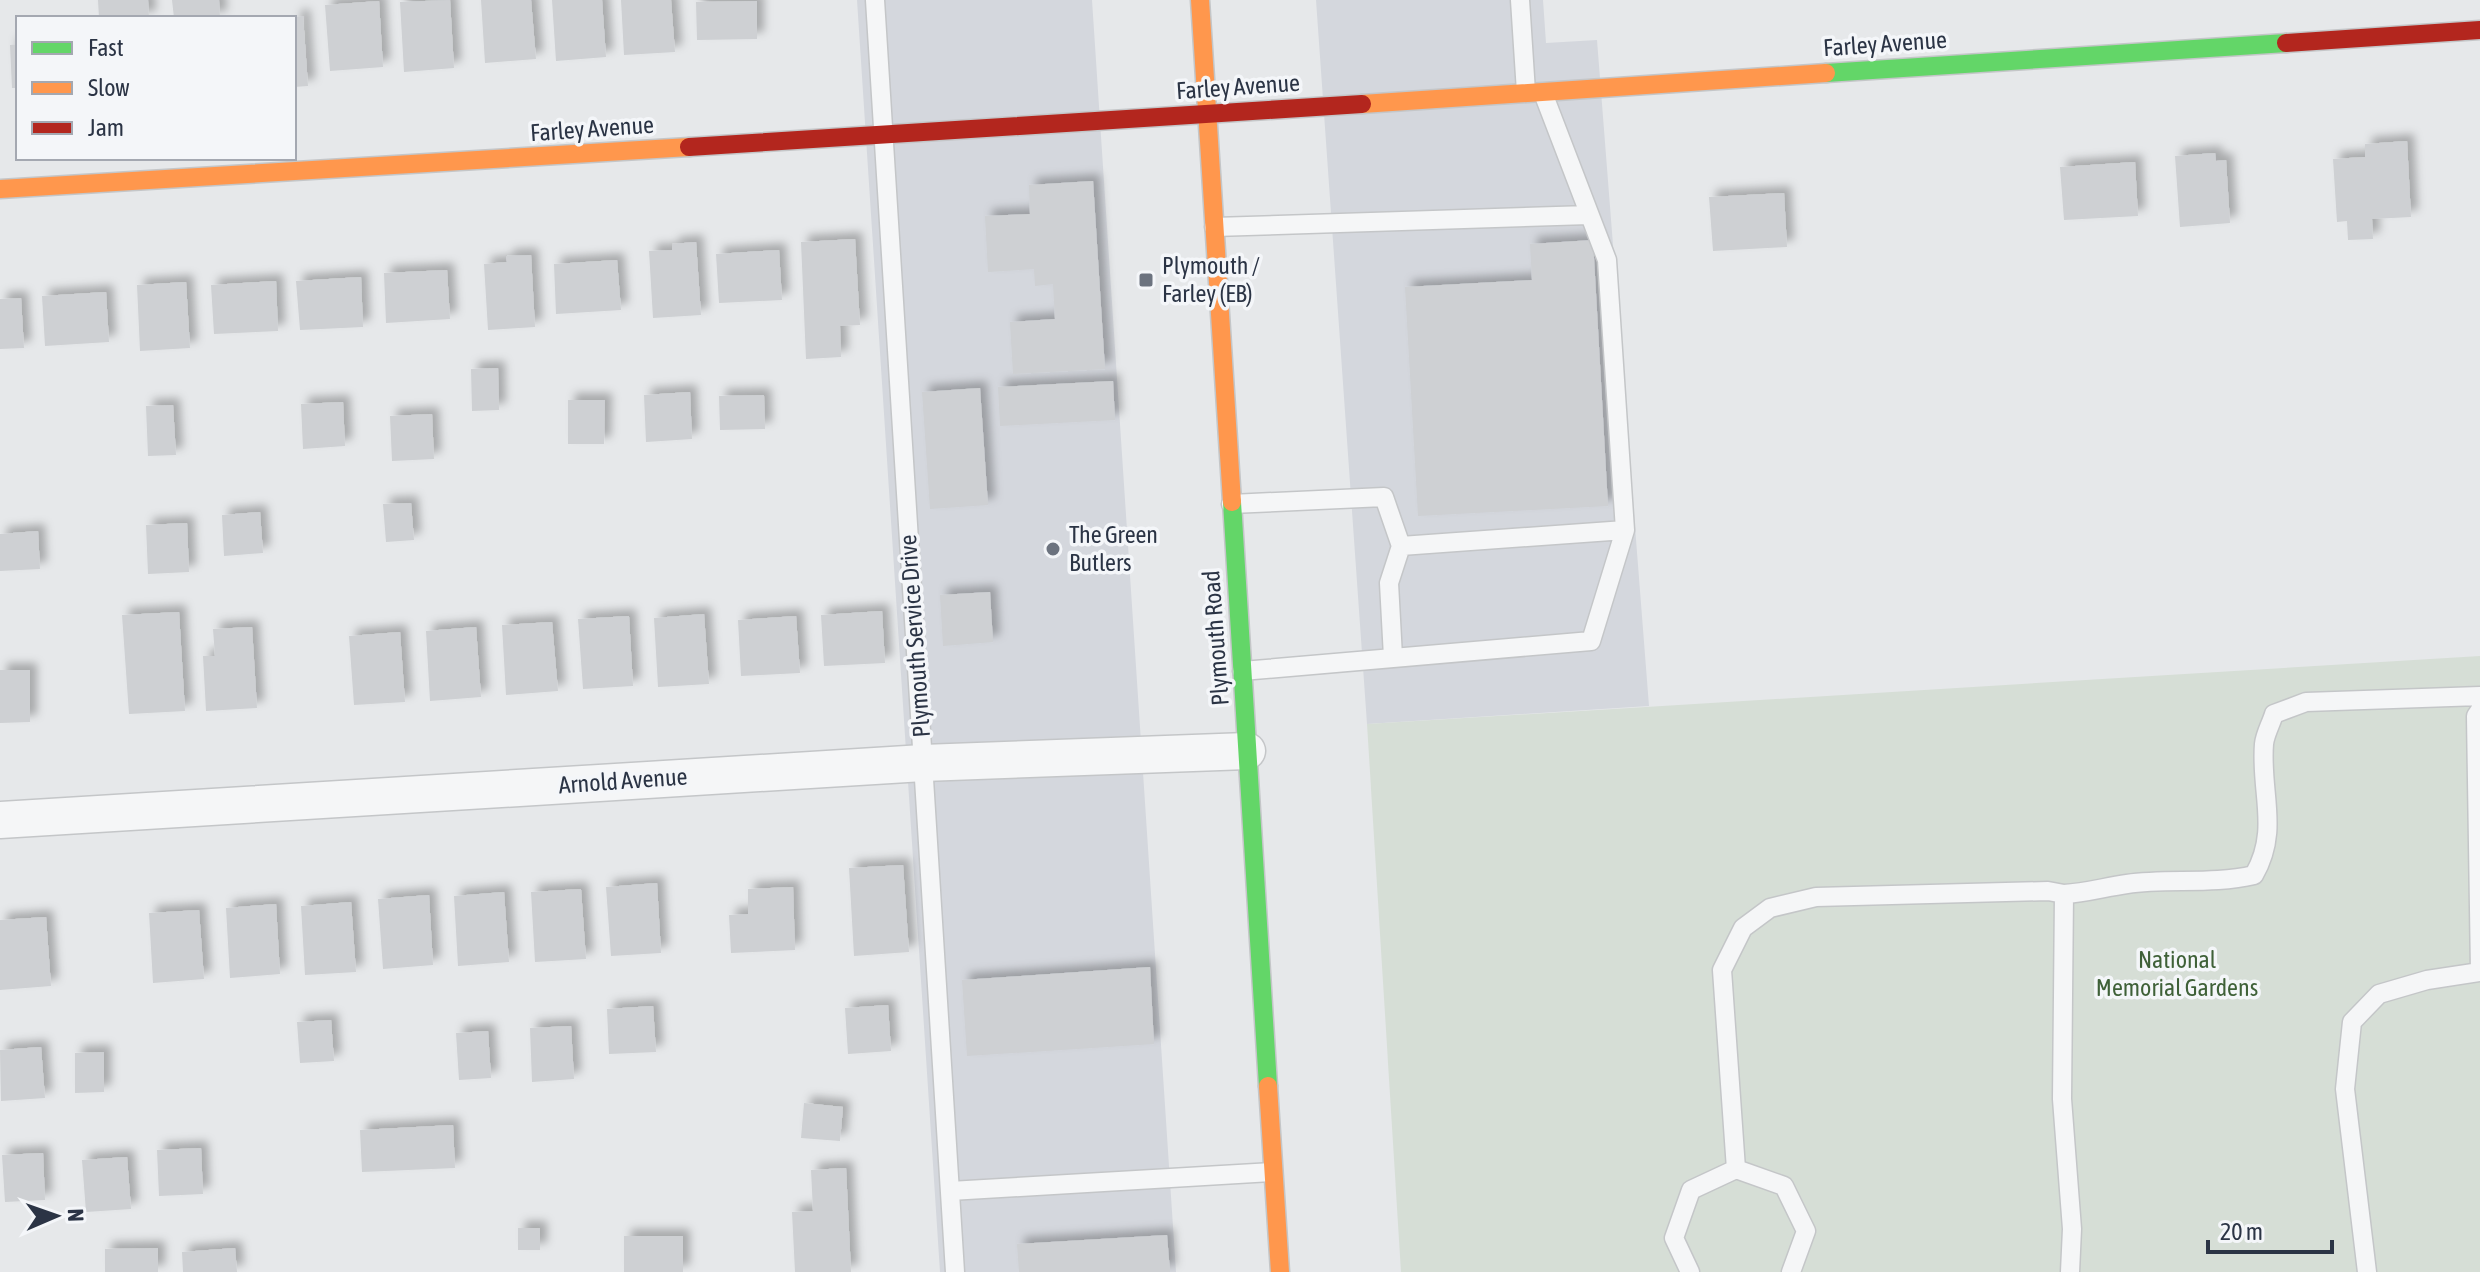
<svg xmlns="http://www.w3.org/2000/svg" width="2480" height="1272" font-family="'Asap Condensed',sans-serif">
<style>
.built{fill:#d4d7dd}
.green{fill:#d6ded6}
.building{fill:#ced0d3;filter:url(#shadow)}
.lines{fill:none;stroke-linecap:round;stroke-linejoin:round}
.lane-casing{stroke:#c4c6c8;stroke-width:21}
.street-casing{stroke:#c4c6c8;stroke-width:39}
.fast-casing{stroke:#c4c6c8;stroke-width:21}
.slow-casing{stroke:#c4c6c8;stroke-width:21}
.jam-casing{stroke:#c4c6c8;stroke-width:21}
.lane{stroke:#f5f6f7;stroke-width:18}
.street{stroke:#f5f6f7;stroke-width:36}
.fast{stroke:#63d668;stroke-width:18}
.slow{stroke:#ff974d;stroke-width:18}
.jam{stroke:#b3261e;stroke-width:18}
.poi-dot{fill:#6c737f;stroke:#f4f6f9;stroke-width:3}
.labels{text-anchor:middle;stroke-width:7;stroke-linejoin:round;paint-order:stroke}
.street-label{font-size:24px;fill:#2b3445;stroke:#f4f6f9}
.poi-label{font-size:24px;fill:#2b3445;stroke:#f4f6f9;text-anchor:start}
.park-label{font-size:24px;fill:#3f6138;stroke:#f4f6f9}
</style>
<defs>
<filter id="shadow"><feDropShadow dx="7" dy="-7" stdDeviation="4" flood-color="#0004"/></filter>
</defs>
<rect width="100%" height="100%" fill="#e6e8ea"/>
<path class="built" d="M857,0H1092L1176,1272H940Z
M1316,0H1543L1546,43L1597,40L1649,706L1367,724Z"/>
<path class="green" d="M2480,656V1272H1401L1367,724Z"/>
<path class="building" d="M98,0H148L149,18H99Z
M172,0H219L220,18H174Z
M450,0L454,68L404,72L400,2Z
M481,0H531L536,59L485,63Z
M552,0H602L606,57L556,61Z
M621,0H671L675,52L624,55Z
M379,1L383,67L330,71L325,5Z
M757,1V39L697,40L696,2Z
M303,16L308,86L294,87V17Z
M18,44V88H12L10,45Z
M2407,141L2411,217L2372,219L2373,239L2348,240L2347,221L2337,222L2333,159L2365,157V144Z
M2215,153L2216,161L2226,160L2230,223L2180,227L2175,156Z
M2135,162L2138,216L2064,220L2060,167Z
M1093,181L1105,369L1013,374L1010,322L1055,319L1053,284L1035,286L1034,269L988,272L985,216L1030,214L1029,185Z
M1784,193L1787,247L1713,251L1709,197Z
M855,239L860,325L840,326L841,357L806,359L801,242Z
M1593,240L1608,506L1418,516L1405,287L1532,280L1530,244Z
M696,242L701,315L653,318L649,251L672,250V244Z
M779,250L782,300L719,303L716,254Z
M531,255L535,327L488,330L484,264L507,262L506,256Z
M617,260L621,310L556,314L554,264Z
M447,270L450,319L386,323L384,273Z
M361,277L363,327L300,330L296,281Z
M276,281L278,331L214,334L211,285Z
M186,282L190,348L140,351L137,285Z
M106,292L109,342L45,346L42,296Z
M21,298L24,348L0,349V299Z
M498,368L499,410L472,411L471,369Z
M1113,381L1115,420L1000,426L998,387Z
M980,388L988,505L930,509L922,392Z
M690,392L692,439L646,442L644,395Z
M764,395L765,429L720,430L719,396Z
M568,400H605L604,444H568Z
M343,402L345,446L303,449L301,404Z
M173,405L176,455L148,456L146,406Z
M432,414L434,459L392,461L390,416Z
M411,503L414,540L386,542L383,504Z
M260,512L263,553L224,556L222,515Z
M187,523L189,572L148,574L146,525Z
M38,531L40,569L0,571V534Z
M990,592L993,642L943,646L940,595Z
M882,611L885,663L824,666L821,615Z
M179,612L185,711L129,714L122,615Z
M704,614L709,684L658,687L654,618Z
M629,616L633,686L583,689L578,619Z
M796,616L800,673L741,676L738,620Z
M552,622L558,691L506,695L502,625Z
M252,627L257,708L206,711L203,656H215L213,629Z
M476,627L481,697L430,701L426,631Z
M400,632L405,702L354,705L349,636Z
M0,670H30V722L0,723Z
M903,865L909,952L854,956L849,868Z
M657,883L661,953L611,956L606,887Z
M793,887L795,950L731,953L729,915L748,914V889Z
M581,889L586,959L535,962L531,892Z
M504,892L509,962L458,966L454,896Z
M429,895L433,965L383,969L378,899Z
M351,902L356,972L305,975L301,906Z
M276,904L280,974L230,978L226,908Z
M199,910L204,979L153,983L149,913Z
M46,917L51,986L0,990V920Z
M1150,967L1154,1044L967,1056L962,980Z
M888,1005L891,1051L848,1054L845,1008Z
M653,1006L656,1052L609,1054L607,1009Z
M331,1020L334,1061L300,1063L297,1022Z
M571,1026L574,1079L532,1082L530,1028Z
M488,1031L491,1078L459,1080L456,1033Z
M41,1047L45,1098L1,1101L0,1050Z
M104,1052V1092L75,1093V1053Z
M804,1103L843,1107L840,1141L801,1138Z
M453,1125L455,1168L362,1172L360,1130Z
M201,1148L203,1194L159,1196L157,1150Z
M43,1153L45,1200L5,1202L2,1155Z
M127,1157L131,1209L86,1212L82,1160Z
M846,1168L851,1272H795L792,1212L813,1211L811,1170Z
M518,1228H540V1250H518Z
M1167,1235L1170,1272H1019L1017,1244Z
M624,1236H683V1272H624Z
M158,1248V1272H105V1249Z
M235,1248L237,1272H183L182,1252Z"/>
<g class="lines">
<g class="lane-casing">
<path id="lane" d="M875,0L955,1272
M1520,0L1526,92
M1214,227L1589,215
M1231,504L1384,497L1401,546L1389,583L1393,657
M1401,546L1625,530
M1242,671L1591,641L1625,530L1607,260L1543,93
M2064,894C2086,893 2105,887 2127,884C2169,878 2212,885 2254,875C2280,830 2260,792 2264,744C2265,734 2271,724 2274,714L2306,702L2480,696
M2480,972L2476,716L2480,710
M1736,1169L1722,970L1743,928L1770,908L1816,897L2048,891L2064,894L2062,1099L2072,1229L2070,1272
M950,1191L1273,1172
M1690,1272L1674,1238L1691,1190L1736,1169L1784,1186L1806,1231L1791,1272
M2367,1272L2345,1089L2352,1022L2379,994L2427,980L2480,972"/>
</g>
<g class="street-casing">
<path id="street" d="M0,820L923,763L1247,751"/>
</g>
<g class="fast-casing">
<path id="fast" d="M1826,73L2286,43
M1232,502L1268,1086"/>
</g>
<g class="slow-casing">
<path id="slow" d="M1200,0L1232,502
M1362,104L1826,73
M0,189L689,147
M1268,1086L1280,1272"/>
</g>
<g class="jam-casing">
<path id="jam" d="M2286,43L2480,30
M689,147L1362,104"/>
</g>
<use href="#lane" class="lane"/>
<use href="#street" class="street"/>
<use href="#fast" class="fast"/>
<use href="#slow" class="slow"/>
<use href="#jam" class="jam"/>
</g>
<g class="poi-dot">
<rect x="1138" y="272" width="16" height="16" rx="4"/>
<circle cx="1053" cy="549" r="8"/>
</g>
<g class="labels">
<g class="street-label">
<text transform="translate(1885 44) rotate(-4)" y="8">Farley Avenue</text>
<text transform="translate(1238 87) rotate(-4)" y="8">Farley Avenue</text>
<text transform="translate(592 129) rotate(-4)" y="8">Farley Avenue</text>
<text transform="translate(915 636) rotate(-94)" y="8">Plymouth Service Drive</text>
<text transform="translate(1216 638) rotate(-94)" y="8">Plymouth Road</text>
<text transform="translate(623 781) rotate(-4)" y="8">Arnold Avenue</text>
</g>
<g class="poi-label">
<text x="1162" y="274">Plymouth /<tspan x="1162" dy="28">Farley (EB)</tspan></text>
<text x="1069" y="543">The Green<tspan x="1069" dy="28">Butlers</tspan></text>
</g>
<g class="park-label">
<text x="2177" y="968">National<tspan x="2177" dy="28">Memorial Gardens</tspan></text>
</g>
</g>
<rect x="16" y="16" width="280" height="144" fill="#f4f6f9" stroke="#a4a8b1" stroke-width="2"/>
<rect x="32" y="42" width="40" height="12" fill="#63d668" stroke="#a4a8b1" stroke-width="2"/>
<text x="88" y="56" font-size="24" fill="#2b3445">Fast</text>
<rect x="32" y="82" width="40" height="12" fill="#ff974d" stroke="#a4a8b1" stroke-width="2"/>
<text x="88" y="96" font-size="24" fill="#2b3445">Slow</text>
<rect x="32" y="122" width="40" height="12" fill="#b3261e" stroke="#a4a8b1" stroke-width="2"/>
<text x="88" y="136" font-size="24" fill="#2b3445">Jam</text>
<g transform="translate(56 1216) rotate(88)" stroke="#f4f6f9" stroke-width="6" paint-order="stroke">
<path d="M0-6L14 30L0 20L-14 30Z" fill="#2b3445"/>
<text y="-12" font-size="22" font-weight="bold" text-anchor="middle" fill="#2b3445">N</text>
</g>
<path d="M2208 1240v12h124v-12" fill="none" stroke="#2b3445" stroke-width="4"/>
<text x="2220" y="1240" font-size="24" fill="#2b3445" stroke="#f4f6f9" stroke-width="6" paint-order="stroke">20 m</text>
</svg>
